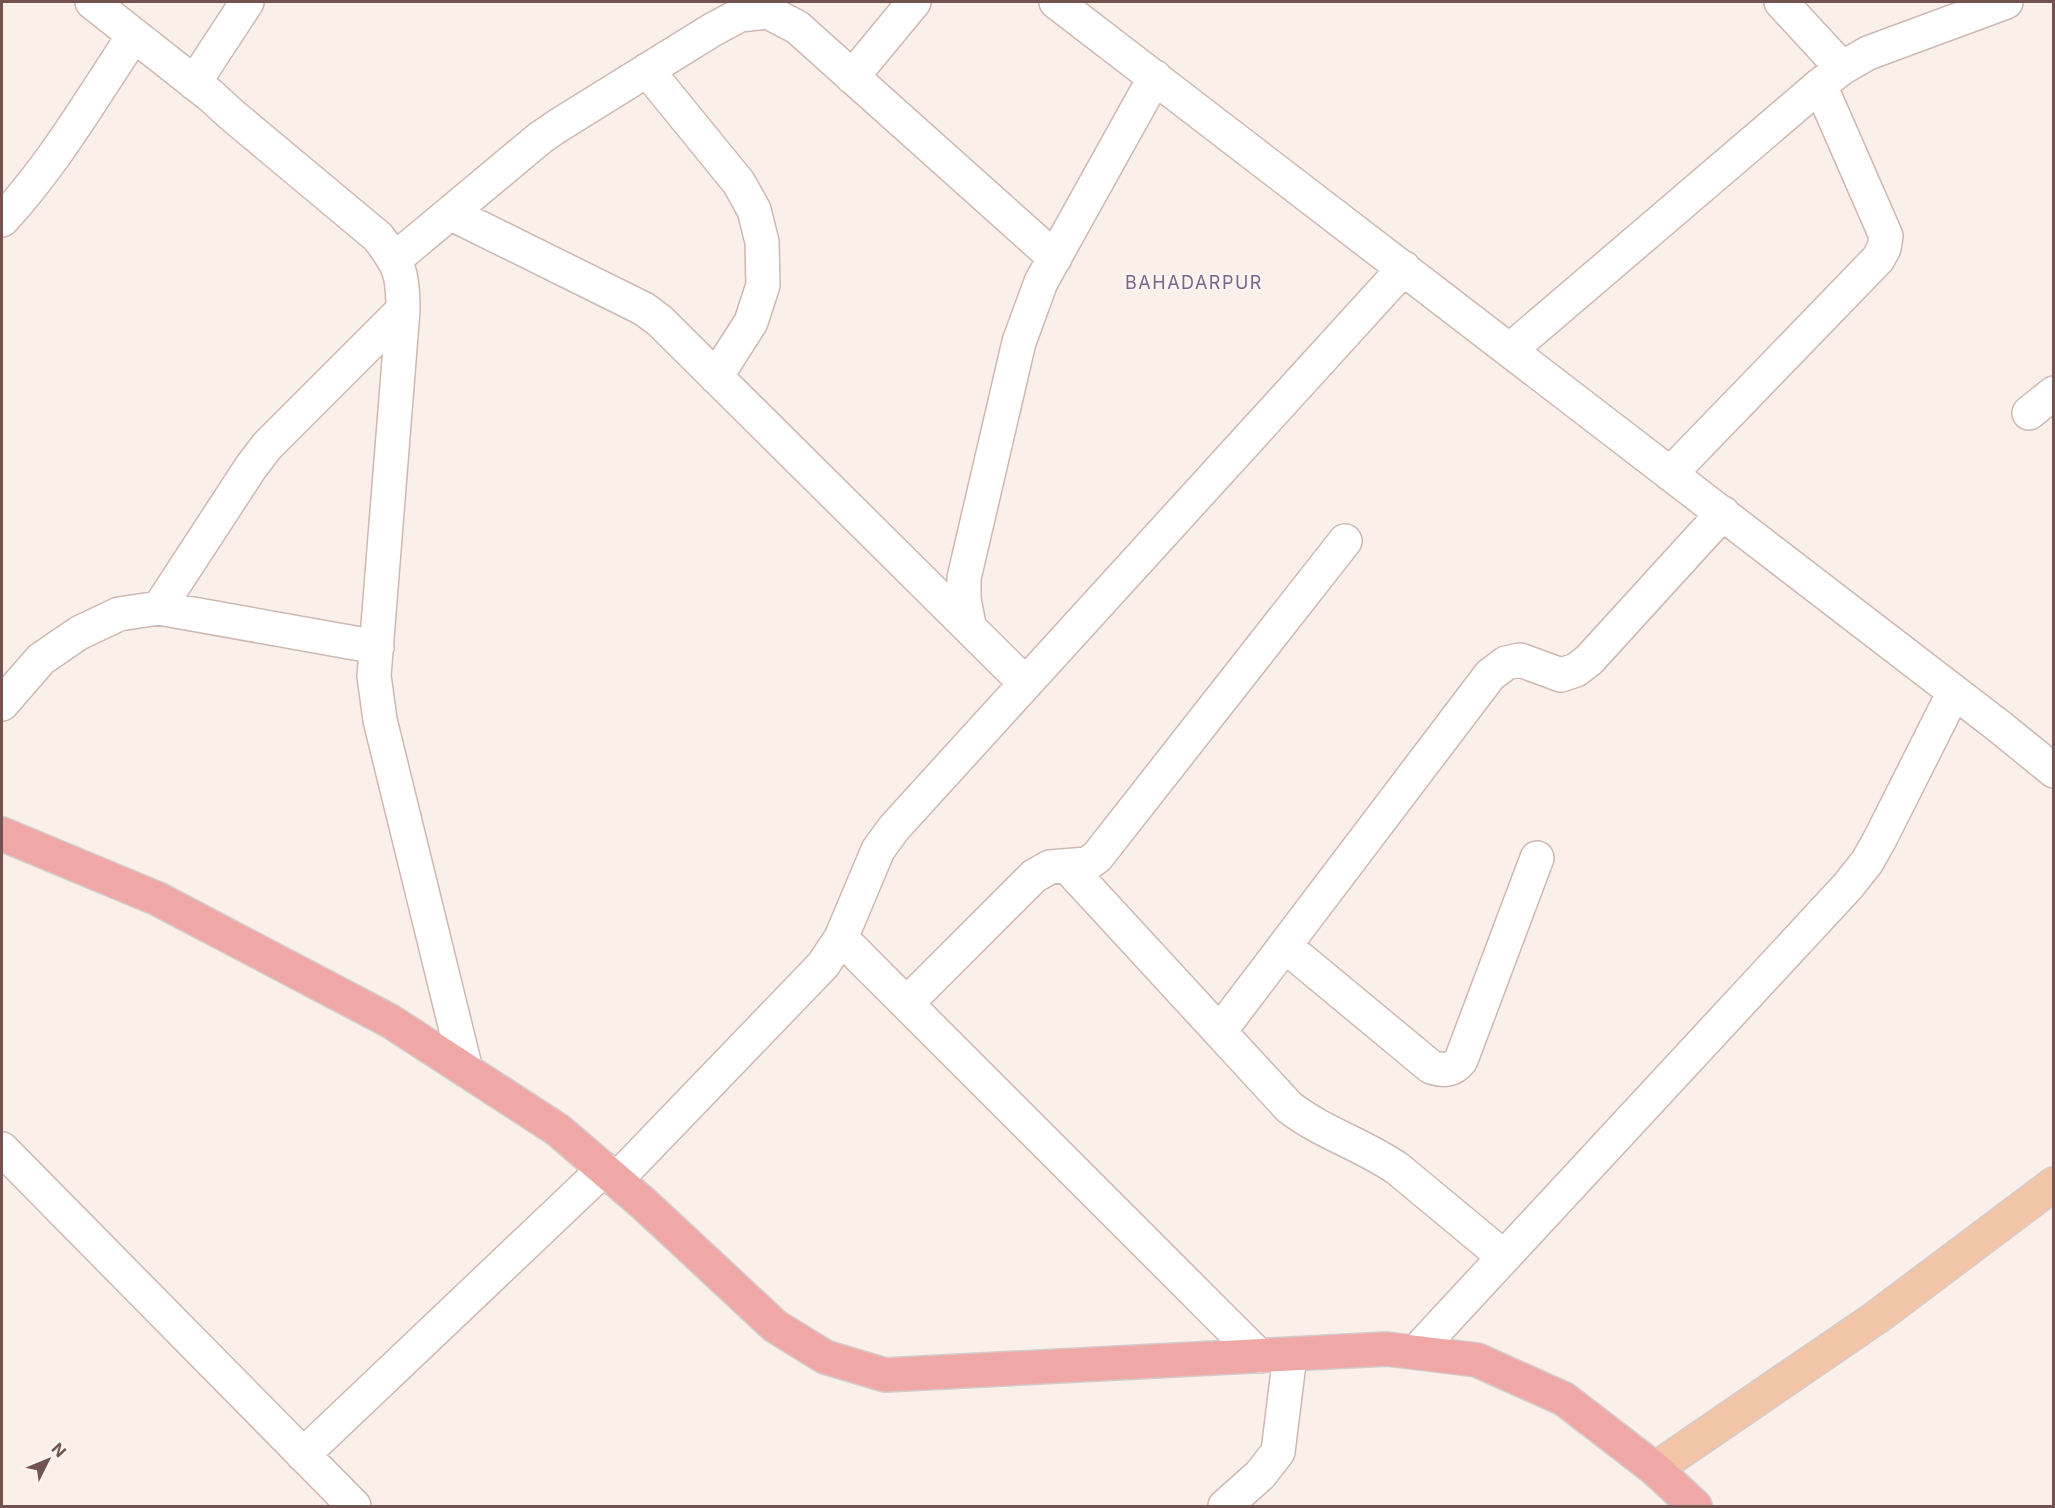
<svg xmlns="http://www.w3.org/2000/svg" width="2055" height="1508" font-family="Inter,sans-serif">
<style>
.lines{fill:none;stroke-linecap:round;stroke-linejoin:round}
.minor-casing{stroke:#ceb8b2;stroke-width:36}
.major-casing{stroke:#d5cbca;stroke-width:36}
.highway-casing{stroke:#d5cbca;stroke-width:36}
.minor{stroke:#fff;stroke-width:33}
.major{stroke:#f3c5a8;stroke-width:33}
.highway{stroke:#efa8a6;stroke-width:33}
.labels{text-anchor:middle;stroke-width:5;stroke-linejoin:round;paint-order:stroke}
.quarter-label{font-size:18px;letter-spacing:1.5px;fill:#78668e;stroke:#fdf4ef}
</style>
<rect width="100%" height="100%" fill="#faefe9"/>
<g class="lines">
<g class="minor-casing">
<path id="minor" d="M92,2L210,95L232,115L378,237C400,266 403,273 403,310L374,676L380,720L466,1070
M1056,2L2000,727L2054,771
M1781,2L1842,68
M647,70L739,183L754,210L762,242L763,285L751,322L716,377
M852,77L914,2
M194,83L247,2
M450,213L644,309L660,321L1025,683
M2,220C54,164 92,98 134,35
M395,259L540,138L559,125L712,30L740,15L768,12L797,27L1055,258
M1510,350L1820,85L1842,68L1868,53L2006,2
M2029,413L2054,393
M1670,474L1878,259L1884,248L1886,236L1820,85
M159,608L251,467L267,446L403,310
M969,625L964,599V578L1019,342L1041,282L1155,77
M2,704L41,659L79,633L119,614L159,608L377,647
M1067,866L1289,1107C1322,1133 1364,1145 1398,1169L1504,1257
M841,938L1259,1356
M1285,946L1431,1067C1444,1071 1452,1071 1461,1060L1537,858
M907,1003L1034,876L1050,867L1087,864L1097,857L1345,541
M1220,1031L1490,675L1506,663L1520,660L1561,675L1576,670L1589,660L1723,513
M2,1149L354,1506
M616,1180L823,965L841,938L878,850L894,828L1404,268
M1416,1352L1848,886L1867,862L1880,839L1954,692
M303,1455L604,1169
M1225,1506L1260,1475L1278,1452L1290,1355"/>
</g>
<g class="major-casing">
<path id="major" d="M1655,1469L1877,1317L2054,1184"/>
</g>
<g class="highway-casing">
<path id="highway" d="M2,834L158,899L390,1021L558,1130L644,1204L775,1326L825,1357L885,1375L1387,1349L1477,1360L1564,1399L1655,1469L1695,1506"/>
</g>
<use href="#minor" class="minor"/>
<use href="#major" class="major"/>
<use href="#highway" class="highway"/>
</g>
<g class="labels">
<g class="quarter-label">
<text x="1194" y="289">BAHADARPUR</text>
</g>
</g>
<rect width="2055" height="1508" fill="none" stroke="#72534f" stroke-width="6"/>
<g transform="translate(48 1460) rotate(47)" stroke="#fdf4ef" stroke-width="4.5" paint-order="stroke">
<path d="M0-4.5L10 22L0 15L-10 22Z" fill="#72534f"/>
<text y="-9" font-size="16" font-weight="bold" text-anchor="middle" fill="#72534f">N</text>
</g>
</svg>
